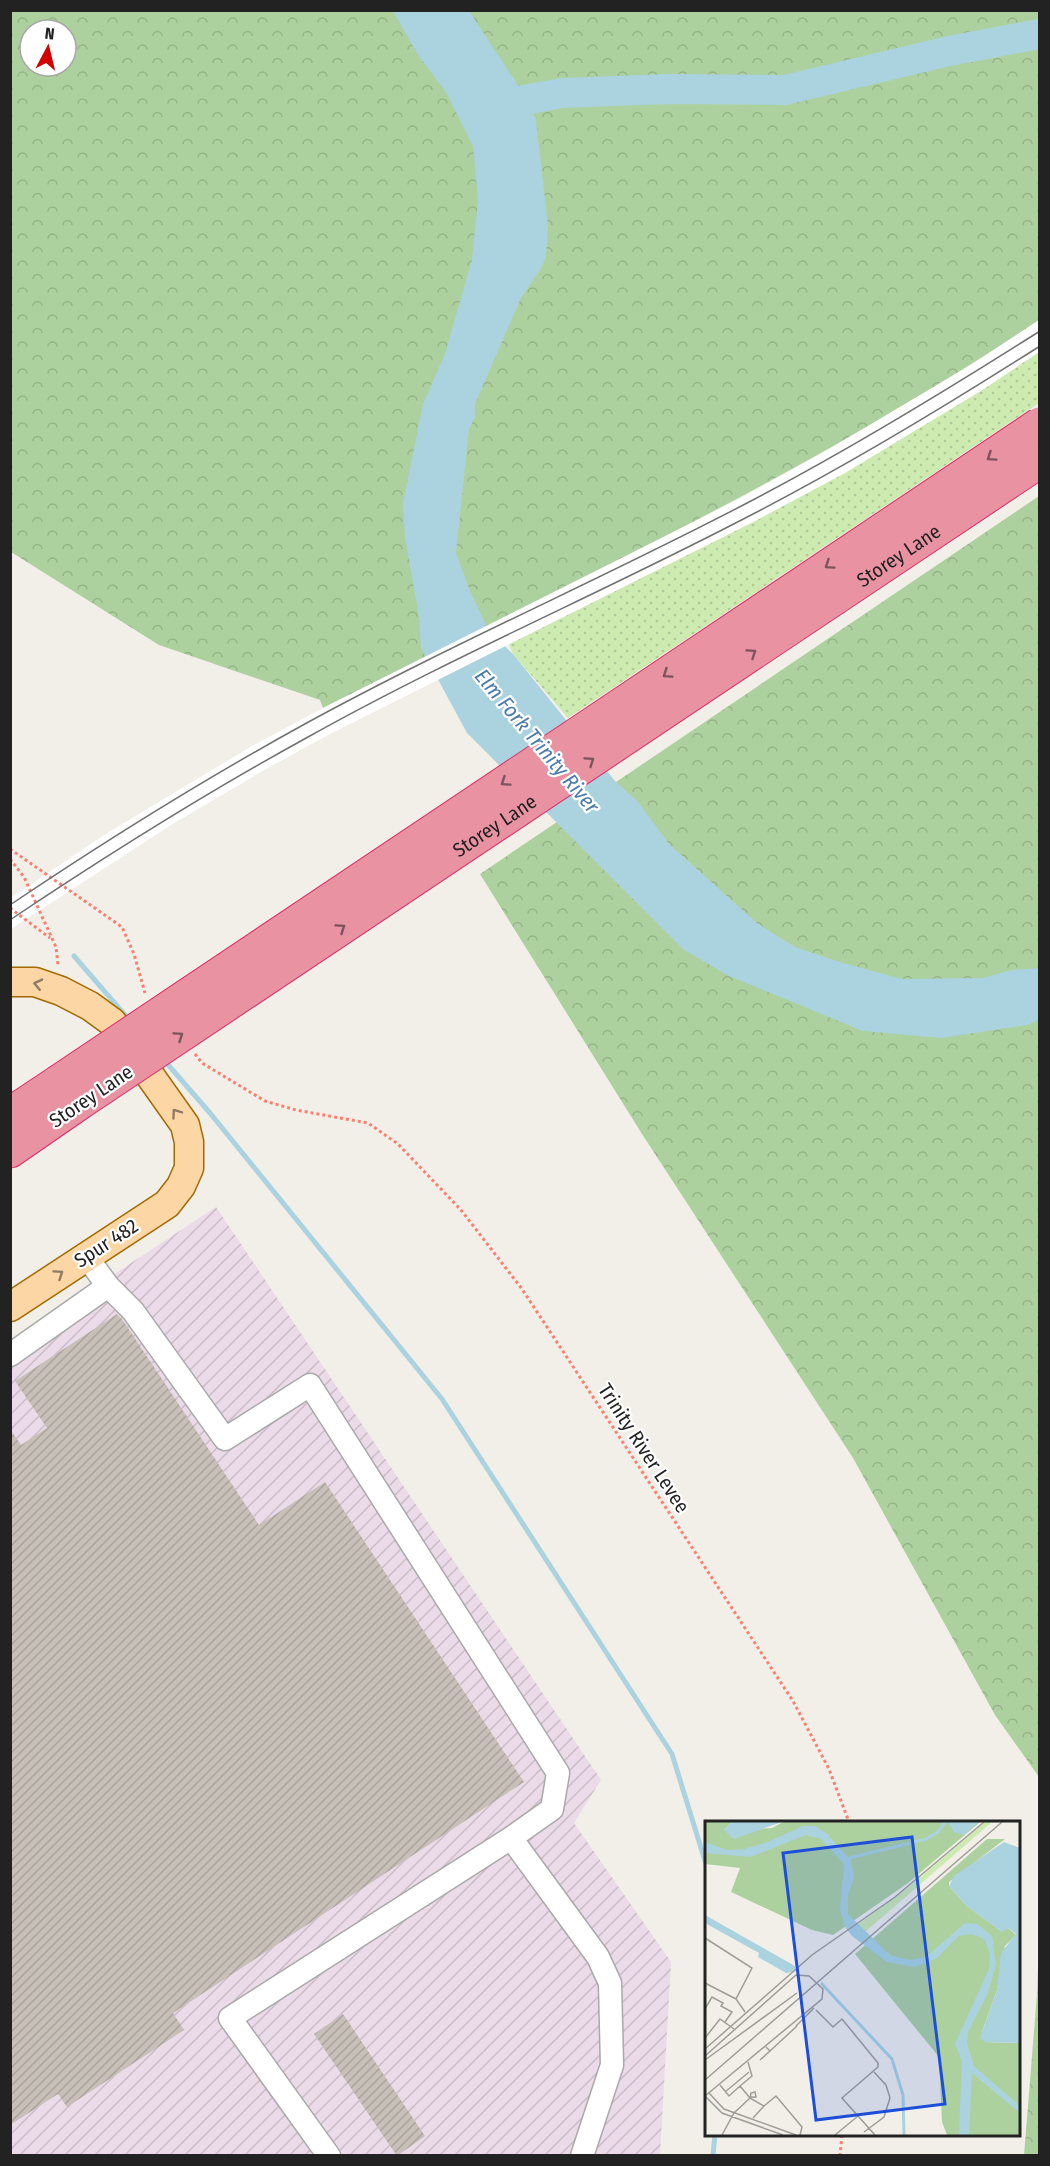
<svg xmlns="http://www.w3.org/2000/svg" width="1050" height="2166" font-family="'Fira Sans Condensed',sans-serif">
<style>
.industrial{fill:url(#industrial-furrows)}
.grass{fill:url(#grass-dots)}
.forest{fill:url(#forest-crowns);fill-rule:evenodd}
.water{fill:#aad3df}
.pier{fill:#fff}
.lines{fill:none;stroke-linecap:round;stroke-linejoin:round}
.stream{stroke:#aad3df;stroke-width:5}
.river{stroke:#aad3df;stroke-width:30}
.building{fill:url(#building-hatch)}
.minor-casing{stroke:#a9a9a9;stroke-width:25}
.major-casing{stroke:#a06b00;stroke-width:31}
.highway-casing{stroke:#dc2a67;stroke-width:35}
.path{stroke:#fa8072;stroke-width:3;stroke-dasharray:3 3;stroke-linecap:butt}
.minor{stroke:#fff;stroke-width:22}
.major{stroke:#fcd6a4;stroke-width:28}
.highway{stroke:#e892a2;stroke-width:33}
.tram{stroke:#707070;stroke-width:1.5}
.highway-bridge-casing{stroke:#dc2a67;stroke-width:35;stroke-linecap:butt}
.highway-bridge{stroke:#e892a2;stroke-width:33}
.oneway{stroke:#7b545c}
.oneway2{stroke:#8f7c63}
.labels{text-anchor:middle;stroke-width:4.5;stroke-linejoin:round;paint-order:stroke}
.street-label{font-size:20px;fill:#222;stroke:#fff}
.water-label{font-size:21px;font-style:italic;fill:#4a7aab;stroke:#fff}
.inset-river{fill:none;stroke:#aad3df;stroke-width:3}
.inset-road{fill:none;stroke:#9f9d99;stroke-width:1.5}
.view{fill:#1d4ed8;fill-opacity:0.15;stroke:#1d4ed8;stroke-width:3}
.inset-edge{fill:none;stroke:#222;stroke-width:3}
</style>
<defs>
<pattern id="industrial-furrows" width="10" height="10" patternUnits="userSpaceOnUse" patternTransform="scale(1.5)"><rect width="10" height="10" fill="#ebdbe8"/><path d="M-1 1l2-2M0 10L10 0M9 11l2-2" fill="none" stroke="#c9bcc7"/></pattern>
<pattern id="grass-dots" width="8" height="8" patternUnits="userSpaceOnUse" patternTransform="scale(1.5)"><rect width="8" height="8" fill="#cdebb0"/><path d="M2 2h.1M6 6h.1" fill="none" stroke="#b0c997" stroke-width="1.8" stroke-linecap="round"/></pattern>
<pattern id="forest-crowns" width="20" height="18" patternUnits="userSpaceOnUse" patternTransform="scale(1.5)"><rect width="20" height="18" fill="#add19e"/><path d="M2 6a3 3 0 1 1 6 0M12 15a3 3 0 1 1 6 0" fill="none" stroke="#95b388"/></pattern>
<pattern id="building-hatch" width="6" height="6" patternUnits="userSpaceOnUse" patternTransform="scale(1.5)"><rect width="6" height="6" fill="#c7bfb8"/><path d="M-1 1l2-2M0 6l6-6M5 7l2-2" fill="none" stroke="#aba49e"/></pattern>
</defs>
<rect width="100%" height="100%" fill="#f2efe9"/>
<path class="industrial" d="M216,1207L601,1780L574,1823L671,1962L660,2155L11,2156V1342Z"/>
<path class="grass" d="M1039,352V403L568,718L513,654L509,644L757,520Z"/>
<path class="forest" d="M10,11H1039V320C813,471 566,586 323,708L320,700L159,645L11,552ZM30,30H66V66H30Z
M1039,496V1777L995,1715L853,1458L642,1134L480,874Z
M1039,1940V2155H1024L1037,1994Z"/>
<path class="water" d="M393,11H469L520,88L536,120L548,226L546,257L540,270L521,298L475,404V417L469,429L456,553L470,591L489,631L513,654L615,781L639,803L669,844L757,923L795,947L843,963L902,979L982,978L1012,970L1039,968V1020L1027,1025L941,1038L863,1031L729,976L684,950L467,733L421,648L419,616L405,538L403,503L423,404L445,354L472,260L478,200L473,146L446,92L418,55Z"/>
<path class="pier" d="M1039,320V352L984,389L845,473L757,520L332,733L266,769L171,825L11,929V898L104,835L252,746L323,708L743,497L831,448L974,363Z"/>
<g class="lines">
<path class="stream" d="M74,956L131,1022
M164,1060L210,1113L442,1399L672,1754L706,1864
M713,2156L715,2134"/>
<path class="river" d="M486,107L562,93L669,89L785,90L949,51L1040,34"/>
</g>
<path class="building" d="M117,1314L124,1322L259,1525L325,1482L524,1782L173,2013L184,2030L67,2107L58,2094L10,2125V1429L21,1445L47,1428L15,1381Z
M343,2014L425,2136L397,2156L314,2034Z"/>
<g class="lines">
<g class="minor-casing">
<path id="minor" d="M108,1286L133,1311L225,1439L310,1385L558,1773L552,1809L511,1838L230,2018L329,2156
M10,1355L108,1286L86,1256
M511,1838L598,1957L610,1983L612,2065L582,2156"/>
</g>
<g class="major-casing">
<path id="major" d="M10,982H35L61,991L90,1006L112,1022L185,1125L189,1142V1168L181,1186L167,1204L10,1307"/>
</g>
<g class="highway-casing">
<path id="highway" d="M10,1114L58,1082
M10,1151L78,1104"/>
</g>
<path class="path" d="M10,849L122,927L134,954L145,993
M10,859L24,877L56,947L58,965
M10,908L50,938
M195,1054L202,1063L265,1101L296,1110L368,1123L398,1144L461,1210L522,1289L793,1701L829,1769L849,1822
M840,2156L842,2134"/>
<use href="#minor" class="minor"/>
<use href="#major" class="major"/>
<use href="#highway" class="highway"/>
<path class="tram" d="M10,905C105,841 203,780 303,725C449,645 602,579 749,502C849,450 944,392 1040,331
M10,920C107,855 206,793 308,737C453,656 606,591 753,514C852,463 946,406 1040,346"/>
<g class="highway-bridge-casing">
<g id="highway-bridge">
<path d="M58,1082L1040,424"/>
<path id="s1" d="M78,1104L1040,461"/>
</g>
</g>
<use href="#highway-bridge" class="highway-bridge"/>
</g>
<defs><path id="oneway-chevron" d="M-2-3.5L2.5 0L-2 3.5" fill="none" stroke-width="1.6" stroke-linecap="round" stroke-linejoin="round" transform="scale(1.5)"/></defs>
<g class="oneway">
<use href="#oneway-chevron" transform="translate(991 457) rotate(146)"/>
<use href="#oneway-chevron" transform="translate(829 565) rotate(146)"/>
<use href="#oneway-chevron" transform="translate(752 653) rotate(-34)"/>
<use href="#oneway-chevron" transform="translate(667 674) rotate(146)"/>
<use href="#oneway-chevron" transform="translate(590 761) rotate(-34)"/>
<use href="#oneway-chevron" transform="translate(505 782) rotate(146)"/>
<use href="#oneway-chevron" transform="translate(341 928) rotate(-34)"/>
<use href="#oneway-chevron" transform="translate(179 1036) rotate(-34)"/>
</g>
<g class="oneway2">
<use href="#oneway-chevron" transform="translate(38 984) rotate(-167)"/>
<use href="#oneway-chevron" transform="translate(176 1113) rotate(-125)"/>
<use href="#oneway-chevron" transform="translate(59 1274) rotate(-34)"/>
</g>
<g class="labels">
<g class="street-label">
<text dy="7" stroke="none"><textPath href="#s1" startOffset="987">Storey Lane</textPath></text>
<text dy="7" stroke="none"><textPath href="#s1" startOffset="501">Storey Lane</textPath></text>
<text transform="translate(91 1096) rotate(-34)" y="7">Storey Lane</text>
<text transform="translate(106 1243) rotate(-33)" y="7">Spur 482</text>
<text transform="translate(644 1448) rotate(57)" y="7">Trinity River Levee</text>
</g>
<g class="water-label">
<text transform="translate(537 741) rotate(50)" y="7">Elm Fork Trinity River</text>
</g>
</g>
<g transform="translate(705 1821)">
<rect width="315" height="315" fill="#f2efe9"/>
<path d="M280,1H287L159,112L151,105L205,65Z" fill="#cdebb0"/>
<path d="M0,1H27L19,9L67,7L78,1H275L203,62L128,114L107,109L26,71L35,47L0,43ZM282,18H300L244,61V65L262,85L296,110L303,107L311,114L300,125L292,169L277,211L280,221L315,222V314H242L237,301L234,236L150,133Z" fill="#add19e"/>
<path d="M27,1H77L29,18L19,9ZM237,1H274L259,14L249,11L243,1L236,7ZM98,5H110L121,12L146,39L149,56L143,75V93L185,134L204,139L221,136L260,102L272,103L287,115L291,144L283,172L263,211L262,222L269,245L315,285V292L267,252L264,314H254L257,240L250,223L284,148L285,133L279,118L267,113L254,115L232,137L210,146L182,141L147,115L140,106L135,88L139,43L116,18L101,14L46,36L0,32V21L22,29L47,28ZM299,21L315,27V222L280,221L275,217L292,169L296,132L311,113L303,107L297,111L262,85L244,65L249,55ZM0,94L90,145L91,150L81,152L53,136L54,132L0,102Z" fill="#aad3df"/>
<path class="inset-river" d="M41,29L65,22M140,38L221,18L233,11L240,1M116,162L187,238L198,274L199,314"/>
<path class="inset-road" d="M0,117L47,147L31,178L40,191M0,162L31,178M0,188L7,176L18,182L16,185L27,191L20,201M111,189L128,206L137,198L173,242V246L137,277L170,314M91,205L109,187M0,217L15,198L29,208M0,228L107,134L190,76L279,1M65,230L92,205M0,235L91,154L104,155L118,168L117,178L0,275M0,239L92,172M55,239L65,230L61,226M0,259L297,1M15,264L24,275L35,265M20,271L44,251M4,272L19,288L91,314M0,275L17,292L78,314M45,276H51L50,271L46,272L45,277L59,285L48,297M59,285L71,275L97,306L95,314M159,311L179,296L185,277L181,264L169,251M17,314L29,292L45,277L35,265L47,255L43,241M130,314L153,295"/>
<path class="view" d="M207,16L240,283L111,299L78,32Z"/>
<rect width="315" height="315" class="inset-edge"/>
</g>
<rect width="1050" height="2166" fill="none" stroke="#222222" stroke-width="24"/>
<g transform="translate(48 48) rotate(7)"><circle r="28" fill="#ffffff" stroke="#a7a7a7" stroke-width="1.5"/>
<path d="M0-4.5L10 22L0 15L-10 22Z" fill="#d40000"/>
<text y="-9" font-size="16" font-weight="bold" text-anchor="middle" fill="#222222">N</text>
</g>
</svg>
